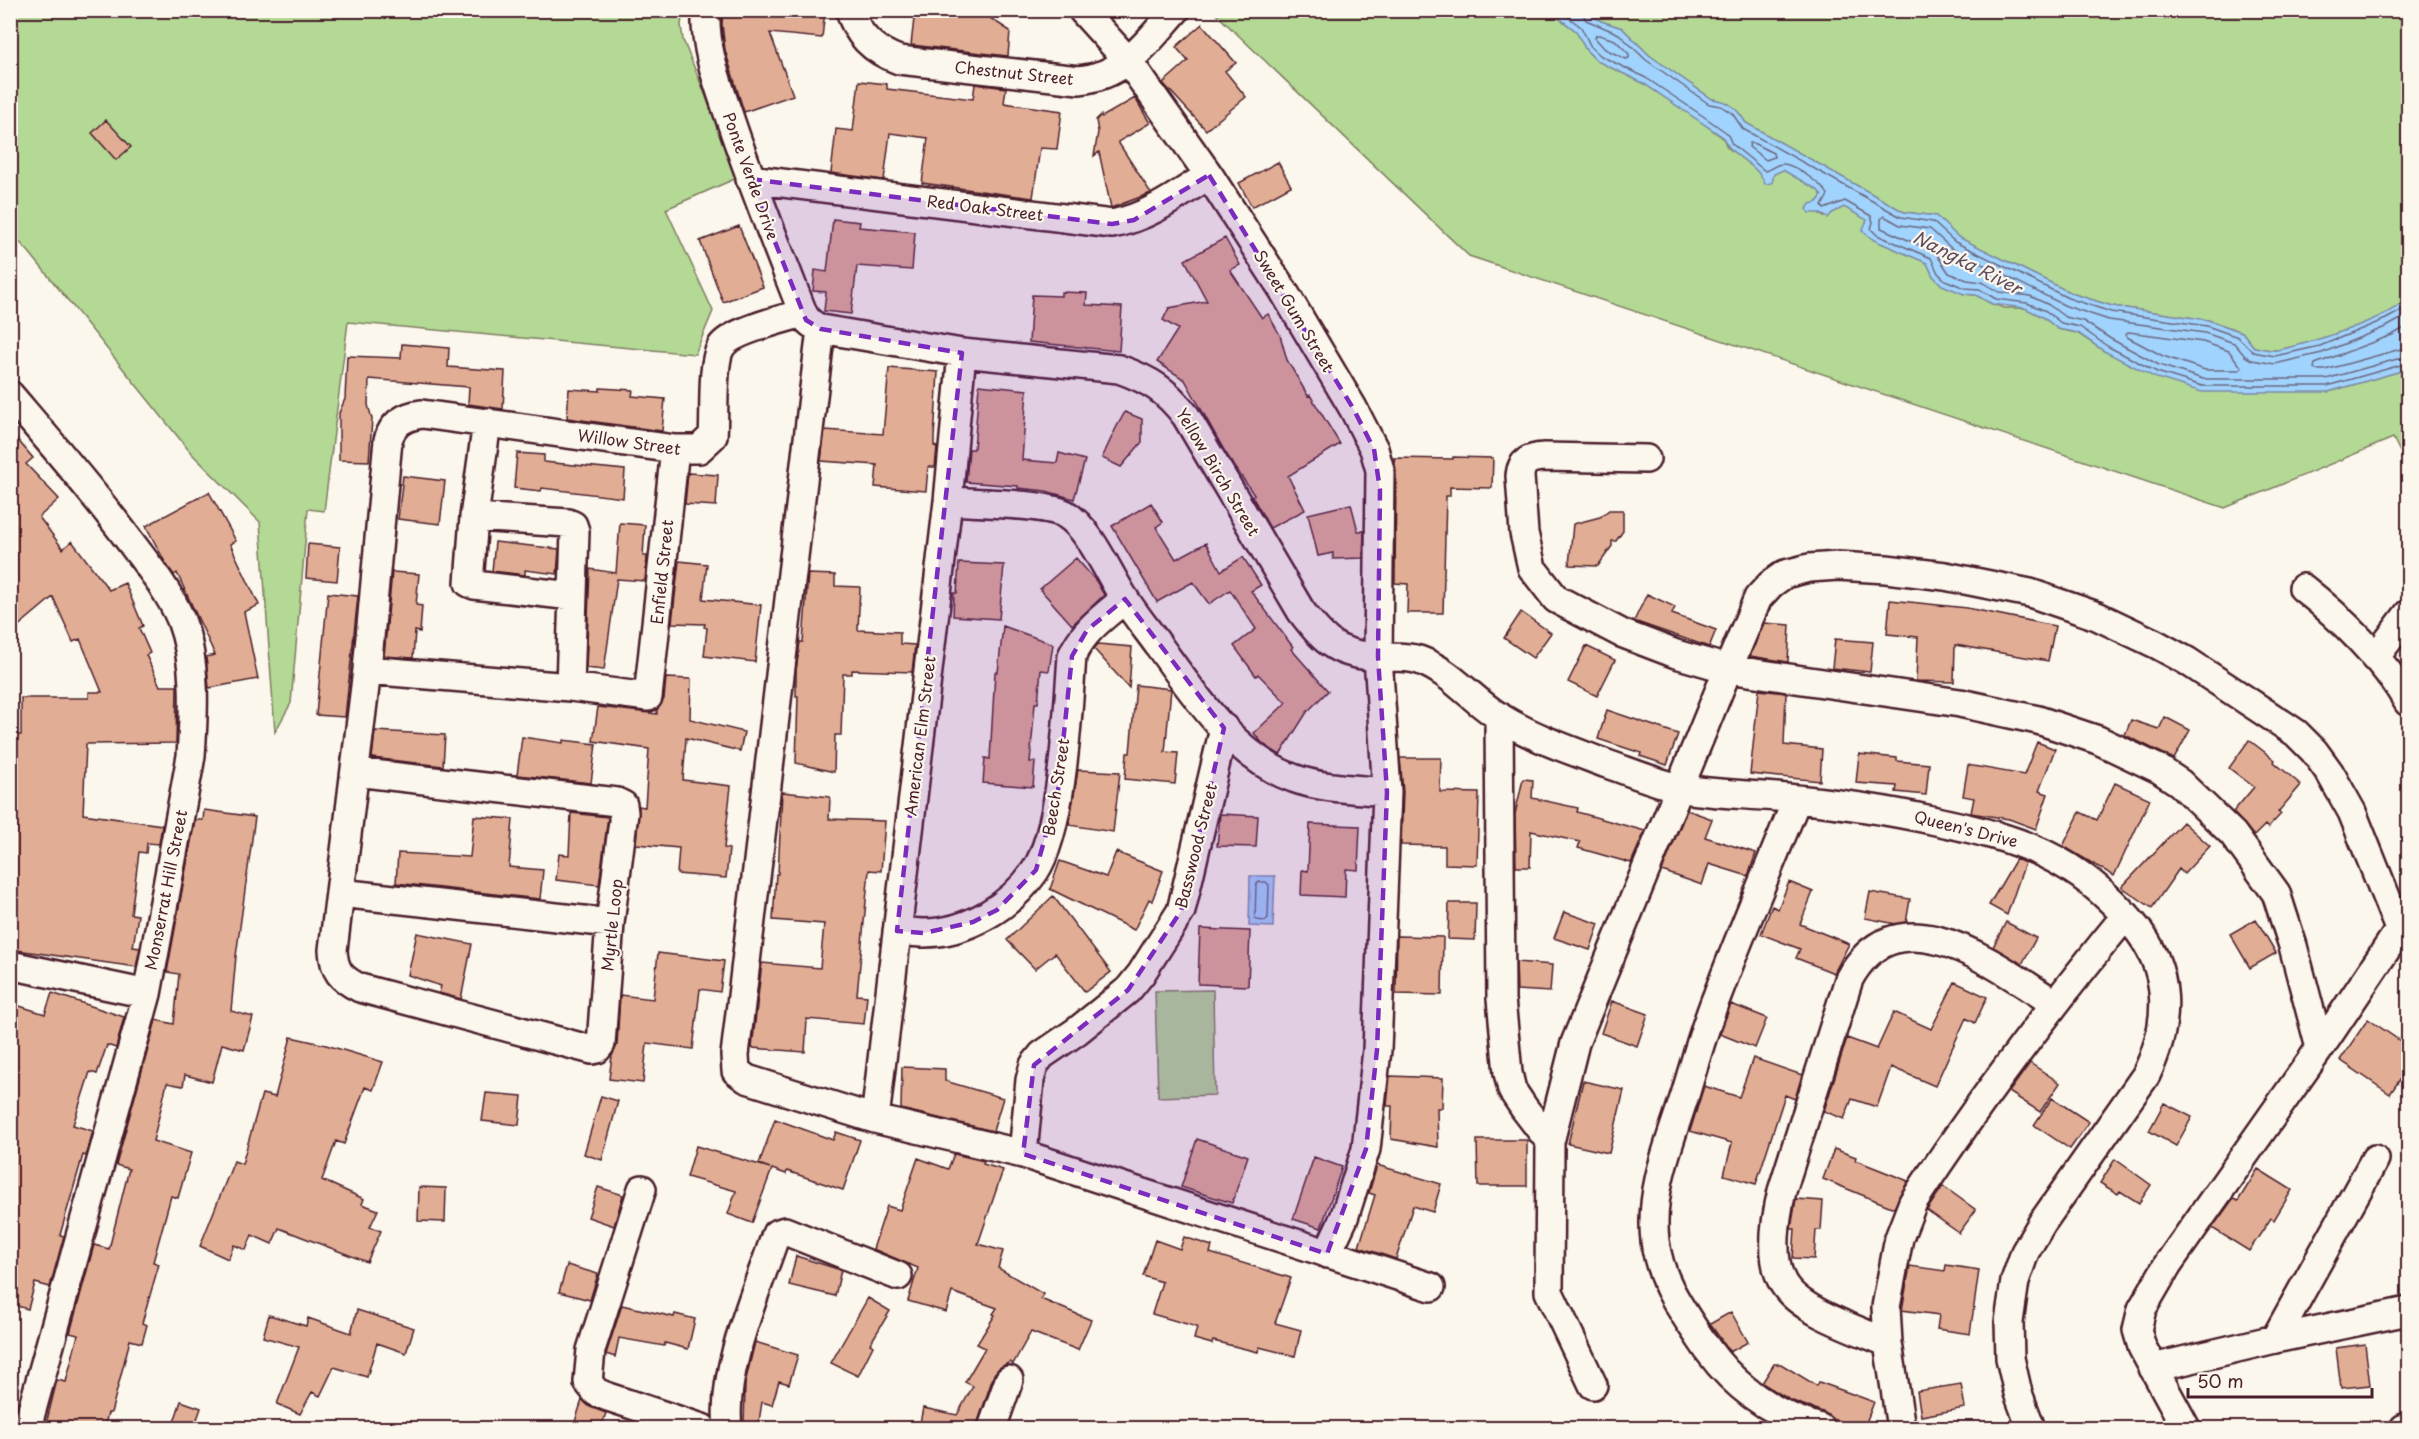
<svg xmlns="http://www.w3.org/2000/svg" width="2419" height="1439" font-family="'Playpen Sans',sans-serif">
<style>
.green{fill:#b3d995;stroke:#7e7c60;stroke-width:1.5}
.water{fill:#a0d3fd;stroke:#7e8ba9;stroke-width:1.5}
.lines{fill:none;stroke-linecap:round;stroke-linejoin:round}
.shore{stroke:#6c677f;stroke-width:1.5}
.building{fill:#e1ad94;stroke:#4a1f2b;stroke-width:1.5}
.street-casing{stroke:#4a1f2b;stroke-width:32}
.street{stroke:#fbf7ec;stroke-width:27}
.marked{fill:#7b2cbf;fill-opacity:0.2;stroke:#7b2cbf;stroke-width:4.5;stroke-dasharray:12 8;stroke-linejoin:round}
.labels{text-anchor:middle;stroke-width:4.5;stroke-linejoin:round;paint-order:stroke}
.street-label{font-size:16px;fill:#4a1f2b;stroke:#fbf7ec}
.water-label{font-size:18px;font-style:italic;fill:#604c60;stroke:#fbf7ec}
</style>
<rect width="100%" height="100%" fill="#fbf7ec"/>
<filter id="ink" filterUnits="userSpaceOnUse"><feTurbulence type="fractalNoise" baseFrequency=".0167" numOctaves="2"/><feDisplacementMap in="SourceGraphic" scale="12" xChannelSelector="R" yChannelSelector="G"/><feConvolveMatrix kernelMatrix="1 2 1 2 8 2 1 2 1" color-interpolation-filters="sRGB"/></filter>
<g filter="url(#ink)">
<path class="green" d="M11,11H683L681,25L683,40L739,177L666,209L713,311L695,354L348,322L324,511L308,509L291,703L275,732L260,522L191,453L29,252L11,233Z
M1213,11H1549L1576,31L1586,50L1597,61L1643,83L1700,121L1723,138L1727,147L1757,170L1762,178L1783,170L1818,190L1822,196L1817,202L1819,213L1824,217L1844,207L1868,220L1874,240L1927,263L1933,276L1964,294L1976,295L1992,304L2005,308H2025L2043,317L2058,329L2077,333L2104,351L2328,392L2408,369V468L2393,438L2225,508L1469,256Z
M1585,11H2408V296C2397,317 2302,346 2277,350C2270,351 2261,348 2254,347L2242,332L2208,320L2112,306L2071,293L1958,237L1936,216L1904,212L1746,123C1737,109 1730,101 1712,99L1649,55L1622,28L1601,21Z
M1213,990L1215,1095L1158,1097L1155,991Z"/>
<path class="water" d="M1550,11H1585L1601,21L1622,28L1649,55L1712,99C1730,101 1737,109 1746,123L1904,212L1936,216L1958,237L2071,293L2112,306L2208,320L2242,332L2254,347C2262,348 2270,351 2277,350C2303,346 2397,317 2408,296V369L2328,392H2202L2154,377L2104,351L2078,333L2058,329L2043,317L2025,308L1992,304L1976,295L1964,294L1942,285L1933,276L1927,263L1874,240L1862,231L1867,220L1844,207L1832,213L1828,218L1819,213H1809L1807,209L1810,204L1817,202L1822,196L1818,190L1783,170L1774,174L1772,183L1765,184C1757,162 1731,158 1723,137L1643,83L1597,61L1586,50L1576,31Z
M1250,876H1275L1273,927L1249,926Z"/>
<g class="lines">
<path class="shore" d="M1559,10L1581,27L1591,47L1601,56L1646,78L1703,116L1727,133L1732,144L1765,171C1771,170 1775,164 1782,164C1793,163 1824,186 1828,195L1822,206L1824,209L1845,201L1871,216L1873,222L1871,229L1877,235L1931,258L1938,273L1945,280L1965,288L1979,289L1996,299L2027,303L2046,311L2061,323L2080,327L2107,346L2157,372L2202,386H2327L2408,363
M1581,10L1586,20L1619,34L1646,60L1709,104L1721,106L1732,113L1743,129L1901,217L1933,222L1955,242L2068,298L2111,312L2207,326L2238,337L2253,352L2275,356L2320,346L2386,319L2408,307
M1599,35L1615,40L1629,54V58L1626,59L1605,49L1595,38L1596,35Z
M1753,143L1773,153L1774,157L1766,160L1749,147L1750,143Z
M2408,315L2388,326L2322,353L2275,364L2252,360L2245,356L2234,343L2205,333L2109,320L2066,306L1952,249L1930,229L1900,225L1884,216L1881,219V228L1935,252L1949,273L1967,280L1982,282L1999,292L2030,296L2049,305L2065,317L2083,321L2111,339L2159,365L2203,379H2326L2408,356
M2408,326L2392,335L2315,364L2314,368L2316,370H2325L2408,347
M2129,332L2203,342L2229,351L2242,368L2239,370H2205L2163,356L2127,337L2126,334Z
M1259,882H1266L1269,885L1268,918L1265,921L1257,920L1255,918L1256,885Z"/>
</g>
<path class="building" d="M723,10H825L822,38L770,33L793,95L744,112L725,50L722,24Z
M915,10H978L1010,31L1008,56L911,45Z
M1202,24L1236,63L1225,71L1246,97L1206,130L1163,83L1188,61L1176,47Z
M859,81L887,84V89L973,99L975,84L1006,88L1004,103L1062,111L1057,149L1040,148L1033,198L922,183L928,138L890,133L884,180L831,173L836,129L853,131Z
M1135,98L1150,123L1118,142L1151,193L1111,208L1099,152L1094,156L1098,132L1096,120L1101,115L1102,117Z
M106,120L131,147L116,160L92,133Z
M1278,162L1291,186L1252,207L1239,183Z
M833,219L860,222L859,227L915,232L912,270L857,266L851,314L824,311L826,292L813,291L815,270L827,272Z
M739,226L763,287L723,302L700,241Z
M1225,238L1240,265L1230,270L1262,318L1268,314L1280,335L1287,360L1308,396L1310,395L1340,444L1288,476L1305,510L1270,528L1252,496L1254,495L1225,452L1185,380L1157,362L1178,329L1163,320L1169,308L1207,301L1185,260Z
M1061,292L1087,293L1086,305L1122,307L1119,351L1029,342L1032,295L1061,296Z
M402,344L449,348L448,367L505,371L503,409L468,404L469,387L369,379L368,405L372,419L369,461L339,460V413L345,399L347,356L401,358Z
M889,368L938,372L934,438V446L937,447L935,467H928L926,491L875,487L877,465L821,461L825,430L883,434Z
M979,385L1027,390L1022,460L1057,463L1059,453L1085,460L1074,499L1046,491L1018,488V486L966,482L969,449H974Z
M600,388L633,390L632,396L665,399L662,431L567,418L569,389L600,391Z
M1125,412L1142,419V442L1121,467L1102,458L1116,428Z
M10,431L33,458L26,464L59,499L39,517L63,549L72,541L109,590L125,583L143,626L139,628L150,653L146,655L160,686H177L176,743L86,744L83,814L162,825L159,844L147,843L146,853L139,852L131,914L138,915L133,947L140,948L136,967L10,949V746L11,735H21V698H89V692H102L80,639L73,642L53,597L10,633Z
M517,453L544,455V462L625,470L623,498L542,488L541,491L514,488Z
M1453,457L1493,458L1492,488L1450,487V496H1446L1443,613H1407L1408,584L1395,583L1396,470L1394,458L1453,459Z
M688,473L718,475L716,506L685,504Z
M403,476L445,481L440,524L398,519Z
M209,492L236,541L230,544L259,605L244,612L258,679L209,688L206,657L215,655L177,573L174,575L166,564L146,526Z
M1151,503L1163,522L1156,527L1176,559L1206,543L1221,571L1243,557L1261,585L1251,591L1293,647L1291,649L1328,691L1307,712L1280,755L1263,744L1254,733L1286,703L1258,674L1256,676L1234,646L1256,629L1230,590L1209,604L1193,582L1157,602L1112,526Z
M1351,504L1358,531H1364L1363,558L1333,559V553L1318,556L1308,514Z
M1609,510H1623V531L1616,541H1612V546L1598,566L1569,565L1573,524L1600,517Z
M620,523L645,525L643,556H647L645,581L617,579L604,670L586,668L590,569L616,573Z
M495,542L559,549L557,574L525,570V575L492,571Z
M308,544L340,547L337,581L306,578Z
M1076,558L1096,581L1104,595L1072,625L1040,589Z
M679,561L707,564L703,599L761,605L755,662L704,656L707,628L704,627L705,624L672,623Z
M959,563L1004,565L999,619L953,616L954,593H957Z
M392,572L419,574L416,605L422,606L420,632L415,631L413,658L384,656Z
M808,574L835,575V586L860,587L858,630L900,632V644L915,645L912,672L852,670V674H843L841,735H835L834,772L796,763L798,696H796V671L800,642H803Z
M328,593L358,596L345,717L316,715Z
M1647,594L1675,607L1672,614L1716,630L1709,647L1634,621Z
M1890,600L1967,608L2055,626L2048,661L1955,645L1954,682L1916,681L1918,637L1887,634Z
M1521,612L1551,633L1533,658L1504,638Z
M1764,623L1790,625L1788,662L1750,656Z
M1003,626L1053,644L1049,671L1041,670L1038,703H1035L1030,762H1035L1033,787L983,783L985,758L990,759L995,672H998Z
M1835,639L1873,642L1870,672L1832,668Z
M1098,644L1132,647L1129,688L1094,649Z
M1586,646L1615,660L1597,696L1568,682Z
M666,678L691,679L690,719L744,732L740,751L686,738L683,780L731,786L724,848L729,849L726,878L677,874L679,848L636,844L639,806L645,807L649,749L593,741L598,707L657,714V709L664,699Z
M1136,685L1171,689L1165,752L1178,753L1175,784L1125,779L1127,753H1130Z
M1759,690L1786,693L1784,745L1822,749L1820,781L1750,774Z
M1607,710L1678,734L1667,765L1640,756L1641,753L1598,739Z
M2165,717L2190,730L2174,759L2125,735L2131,720L2159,729Z
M375,731L445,735L443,766L372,758Z
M522,737L563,743V740L596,744L591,783L517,775Z
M2249,740L2275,760L2274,762L2301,785L2278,812L2281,814L2268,828L2265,825L2254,836L2233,812L2254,787L2229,768Z
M2037,742L2055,749L2039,791L2048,794L2036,829L2009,819L1971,813L1974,798L1963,796L1968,765L2024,775Z
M1859,754L1897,758V761L1929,764L1926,795L1896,792L1897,786L1856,783Z
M1400,758H1441L1440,792L1479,793L1477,865L1445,864V846L1401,845L1403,792Z
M1078,770L1120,772L1113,832L1069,825Z
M1523,779L1533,780L1532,798L1578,808L1577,812L1645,831L1631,863L1578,848L1580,842L1531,831L1530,867H1516L1515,814Z
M2115,783L2150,799L2114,876L2063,846L2080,812L2097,820Z
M782,792L830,797L829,819L885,821L881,871L869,870L857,995L867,996L864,1024L807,1019L805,1052L752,1048L762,963L820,968L824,924L773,920L776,874H778Z
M204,810L255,817L236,956L231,1011L253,1017L244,1050L222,1044L212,1082L185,1075L183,1086L167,1083L153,1141L191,1153L178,1198L171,1196L153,1262L159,1264L142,1323L147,1325L142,1343L130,1340L111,1413H108L104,1428H45L57,1380L66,1382L78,1335L70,1333L94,1245L109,1249L129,1169L116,1165L156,1020L174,1024L179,974L167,972L195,820H203Z
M1687,810L1712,819L1705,837L1756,853L1748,876L1709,864L1702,885L1662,871Z
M571,813L608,817L599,885L556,880L559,854L569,855Z
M1220,814L1258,816L1256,847L1217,846Z
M474,816L513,819L509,867L543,870L540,899L396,883L398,853L470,857Z
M2183,822L2210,846L2184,874L2179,869L2152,908L2122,887Z
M1310,824L1360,826L1358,870L1346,869L1345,897L1301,895L1302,870L1308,871Z
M1116,852L1163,871L1152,901L1149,899L1134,930L1050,889L1060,861L1106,877Z
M2016,859L2025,863L2007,915L1989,905Z
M1789,882L1813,892L1800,924L1849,944L1834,973L1796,958L1800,949L1761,934L1772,906L1778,909Z
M1870,892L1910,899L1906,923L1896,924L1865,918Z
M1053,896L1111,972L1085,992L1055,953L1035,969L1007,940Z
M1449,903H1476L1475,940L1448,939Z
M1564,912L1599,924L1590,950L1554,938Z
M2256,919L2276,953L2250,968L2230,934Z
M2006,922L2036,938L2022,964L1993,947Z
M1200,929L1250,931L1248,986L1198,984Z
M417,933L472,944L461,999L439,993L441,986L408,975Z
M1397,936L1443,937L1442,995L1396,994Z
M658,953L724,961L720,992L700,989L693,1049L647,1043L643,1083L609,1079L612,1056L617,1045L620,995L653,999Z
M1516,962L1552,965L1550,992L1517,990Z
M1955,982L1987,997L1975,1023L1966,1018L1935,1086L1891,1067L1877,1107L1852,1099L1844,1119L1824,1111L1847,1038L1877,1049L1894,1012L1931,1029Z
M52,993L124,1017L116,1048L107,1045L97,1074L90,1072L73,1125L93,1131L86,1156L83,1155L60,1235L64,1236L50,1287L35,1283L28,1309L10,1304V1003L45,1014Z
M1612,1001L1648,1014L1637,1046L1601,1033Z
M1731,1004L1767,1018L1755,1048L1720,1034Z
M2368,1019L2409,1047V1066L2390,1094L2340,1060Z
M291,1037L326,1045L383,1062L373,1090L365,1087L344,1144L336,1141L322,1180L364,1199L362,1204L378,1210L370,1227L381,1231L367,1262L279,1228L272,1244L252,1235L246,1250L234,1245L228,1259L200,1246L234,1161L242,1164L262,1094L275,1097Z
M1753,1058L1802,1075L1795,1099L1785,1095L1756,1184L1724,1175L1732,1143L1690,1131L1704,1086L1739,1097Z
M2030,1063L2060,1083L2040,1112L2009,1092Z
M902,1067L945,1069V1081L1003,1098L993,1131L901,1109Z
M1390,1076L1443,1078L1442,1108H1437L1438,1147L1391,1139L1392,1106H1387Z
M1583,1081L1624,1090L1609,1153L1568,1144Z
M486,1093L522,1096L519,1125L482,1121Z
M601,1096L618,1101L602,1160L584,1154Z
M2052,1098L2089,1122L2070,1149L2034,1125Z
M2164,1103L2192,1117L2176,1146L2149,1131Z
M775,1119L833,1140L836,1132L860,1140L843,1190L787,1171L786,1174L772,1169L752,1223L728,1214L736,1191L687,1177L696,1146L770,1168L759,1164Z
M1197,1139L1248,1156L1232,1203L1181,1187Z
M1477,1140H1527V1186H1478Z
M1834,1149L1856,1157L1855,1160L1908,1181L1894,1208L1823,1179Z
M954,1154L984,1161L983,1164L1003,1170L978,1244L1003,1251L998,1268L1043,1294L1041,1299L1091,1320L1078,1350L1031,1332L1013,1364L1010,1362L999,1368L994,1374L976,1428H919L923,1408L957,1415L973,1386L965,1382L985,1348L977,1344L995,1315L993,1314L997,1308L952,1292L946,1312L908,1301L918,1268L873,1249L887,1206L900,1210L918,1158L948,1169Z
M1314,1157L1342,1167L1321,1228L1293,1219Z
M2115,1159L2151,1185L2139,1203L2120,1191L2118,1194L2100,1183Z
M1377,1165L1441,1184L1433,1212L1413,1206L1396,1259L1359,1247L1375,1195L1369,1193Z
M2258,1169L2292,1190L2274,1220L2271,1218L2249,1251L2212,1228L2233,1199L2238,1201Z
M1943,1186L1976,1210L1959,1233L1927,1210Z
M419,1187L446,1188L445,1222L418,1221Z
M598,1187L623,1195L614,1226L588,1217Z
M1796,1199L1823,1201L1821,1230H1816L1814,1259L1793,1258L1795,1229H1791Z
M1184,1237L1212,1246L1210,1253L1291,1278L1275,1323L1301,1330L1295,1356L1259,1347L1258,1352L1213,1341L1212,1344L1194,1339L1197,1327L1152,1314L1162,1282L1143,1276L1155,1240L1180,1249Z
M796,1256L841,1270L835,1296L789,1285Z
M567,1265L598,1274L590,1300L559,1292Z
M1946,1265L1979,1270L1970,1334L1937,1329L1939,1315L1902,1310L1910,1266L1945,1271Z
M868,1298L890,1311L870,1344L873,1346L858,1376L831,1363Z
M622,1305L674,1317L675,1314L695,1319L688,1349L665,1343L664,1346L619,1338L615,1357L606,1354Z
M357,1310L414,1328L406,1353L377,1343L367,1377L334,1367L320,1396L312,1392L300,1414L277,1404L299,1347L263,1337L269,1315L306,1326L308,1318L351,1333Z
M1731,1312L1748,1342L1730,1352L1710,1324Z
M755,1342L798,1355L789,1384L779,1381L772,1405L762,1402L758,1428H744L745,1383Z
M2365,1344L2370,1385L2341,1388L2336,1348Z
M1774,1364H1781L1817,1386L1819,1382L1874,1402L1864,1428L1832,1419L1825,1413L1790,1400L1762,1383Z
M1961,1384L1965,1408L1921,1416L1917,1391Z
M582,1400L590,1407L606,1413L601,1428H573Z
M181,1401L201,1408L194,1428H172Z"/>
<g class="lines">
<g class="street-casing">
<path id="street" d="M706,10C704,50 719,86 731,122C753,187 778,249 803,313C807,322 813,325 821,329L962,353L1119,369C1150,380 1166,390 1186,416L1301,611C1326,644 1338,655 1381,657C1393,657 1407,656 1419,660C1450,671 1470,698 1498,716C1531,737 1570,750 1607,764C1630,772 1654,782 1679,788C1710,794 1744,794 1776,797C1830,802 1883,809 1936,821C2020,839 2075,856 2133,924C2172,969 2171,1023 2146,1075L2042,1223L2025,1252L2015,1281L2009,1322L2010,1358L2018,1393L2031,1428
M850,10C857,36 874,51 899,60L1079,80C1125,76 1147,42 1176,10
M1082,10L1129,62L1209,175L1283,290L1353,408L1374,449L1380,470L1378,657L1387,792L1377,1050L1366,1149L1344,1218L1327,1254
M750,179L1112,224C1149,217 1178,195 1209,175
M821,329L735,1055L736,1071L747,1079L875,1119L1023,1154L1431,1287
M10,395C51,443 92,490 129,540C148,565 169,591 181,620C197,662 194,712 191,756L147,994L27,1428
M487,422L474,517L469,583L474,585L572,596
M1646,459L1544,457C1530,458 1521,461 1520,476L1524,533L1532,568L1556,599L1621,633L1676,654L1728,669L1960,703L2038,720L2098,740L2159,769L2180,783L2233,834L2276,893L2293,946L2320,1048
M948,501C975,503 1044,503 1065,514C1088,527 1106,568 1120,591C1131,610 1146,628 1159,646C1193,693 1236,758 1293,778C1322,789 1356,789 1387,792
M474,517L568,523L573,525L575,531L570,687
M2303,588C2341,618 2384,660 2408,702
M2375,658L2408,614
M367,670L570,687L648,697L675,449
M1499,716L1501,999L1508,1073L1512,1090L1524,1108L1550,1142
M355,772L617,802L623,805L624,813L610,923L601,1044L597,1049L592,1050L360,988C341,979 334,971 333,950L367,670L388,440C393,423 405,416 422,414L675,449H699L713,436C715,415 711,364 721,347C731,331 784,319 803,313
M1797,799C1770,865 1742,930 1717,996C1704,1028 1695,1062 1685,1095C1670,1142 1649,1190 1655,1241C1660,1280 1679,1306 1700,1338C1729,1384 1768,1413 1820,1428
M340,893L610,923
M897,931C906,931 915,933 924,933C967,933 1011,906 1035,871C1063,829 1068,709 1072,656C1083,631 1103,617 1125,599
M10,965L147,994
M875,1119L948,501L962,353
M1023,1154L1030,1080L1034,1065L1042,1055L1077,1031L1128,990L1141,974L1181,911L1224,728
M642,1189L591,1350L588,1382L596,1392L608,1397L702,1428
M2275,1339L2375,1159
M1888,1343C1857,1329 1800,1312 1783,1283C1769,1259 1776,1216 1782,1191L1849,979C1898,889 1996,966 2054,1003
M2153,1368L2275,1339L2408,1311
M1593,1385L1549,1292L1550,1142L1575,1043L1728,669L1758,598L1771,584L1785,574L1809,568L1838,566L1886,569L1945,576L2030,593L2097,616L2156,644L2187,661L2296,733L2314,751L2330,773L2352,812L2399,929
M728,1428C721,1369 757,1291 776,1234L785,1231L898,1276
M992,1428L1009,1380
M1901,1428L1888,1343L1886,1307L1899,1238L1913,1202C1978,1102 2050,1008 2126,915
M2186,1428L2142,1347L2137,1330L2142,1309L2168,1264L2320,1048L2408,917
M2404,1428L2408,1427"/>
</g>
<use href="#street" class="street"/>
</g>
</g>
<path class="marked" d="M1209,175L1353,408L1374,449L1380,490L1378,657L1387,792L1377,1050L1366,1149L1327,1254L1023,1154L1034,1065L1128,990L1181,911L1224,728L1125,599L1087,630L1072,656L1058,791L1036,870L997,910L973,922L924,933L897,931L962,353L821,329L806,320L750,179L1112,224L1134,220Z"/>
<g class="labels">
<g class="street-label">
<text transform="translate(1014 73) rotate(6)" y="6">Chestnut Street</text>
<text transform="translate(751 176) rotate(70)" y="6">Ponte Verde Drive</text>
<text transform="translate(985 208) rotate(7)" y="6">Red Oak Street</text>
<text transform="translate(1294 311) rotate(59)" y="6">Sweet Gum Street</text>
<text transform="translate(629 442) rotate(8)" y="6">Willow Street</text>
<text transform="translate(1218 472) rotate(59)" y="6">Yellow Birch Street</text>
<text transform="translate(662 572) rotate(-84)" y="6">Enfield Street</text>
<text transform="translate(920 736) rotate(-83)" y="6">American Elm Street</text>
<text transform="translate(1056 787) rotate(-81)" y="6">Beech Street</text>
<text transform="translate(1966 829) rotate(14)" y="6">Queen's Drive</text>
<text transform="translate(1196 846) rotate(-76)" y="6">Basswood Street</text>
<text transform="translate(166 890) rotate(-79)" y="6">Monserrat Hill Street</text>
<text transform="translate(612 925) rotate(-84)" y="6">Myrtle Loop</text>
</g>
<g class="water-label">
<text transform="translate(1967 263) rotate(27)" y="6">Nangka River</text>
</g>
</g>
<rect width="2419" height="1439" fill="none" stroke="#fbf7ec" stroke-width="36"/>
<rect x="18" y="18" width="2383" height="1403" fill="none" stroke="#4a1f2b" stroke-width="2" filter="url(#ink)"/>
<path d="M2188 1388v9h184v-9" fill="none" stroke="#4a1f2b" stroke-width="3"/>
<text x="2197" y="1388" font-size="18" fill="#4a1f2b" stroke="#fbf7ec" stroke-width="4.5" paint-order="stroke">50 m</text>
</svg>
